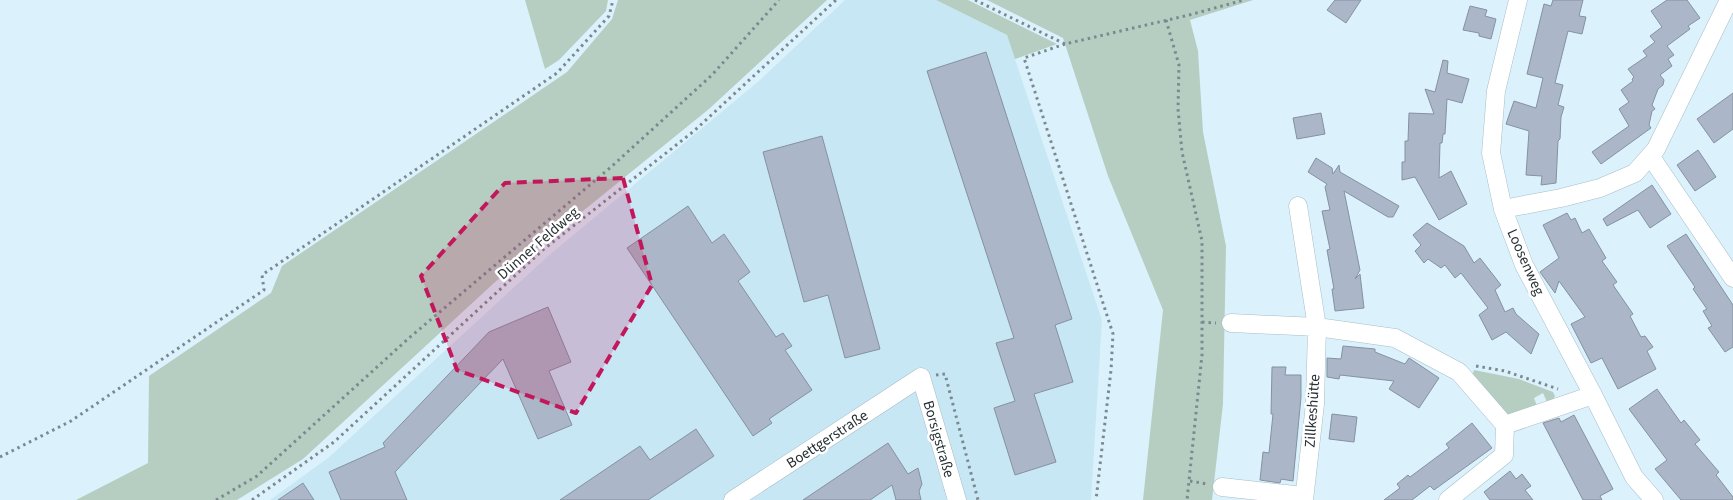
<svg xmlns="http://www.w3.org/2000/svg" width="1733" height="500" font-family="'Source Sans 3',sans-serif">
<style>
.built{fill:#c8e7f5}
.green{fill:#b5cec1}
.building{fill:#abb7c8;stroke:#8591a1}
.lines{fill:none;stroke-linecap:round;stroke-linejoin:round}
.street-casing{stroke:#a7bdc7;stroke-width:19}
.path{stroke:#7a8990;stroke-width:3;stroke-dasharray:2.5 4;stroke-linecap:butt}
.street{stroke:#fff;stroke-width:18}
.marked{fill:#c2185b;fill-opacity:0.2;stroke:#c2185b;stroke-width:4;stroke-dasharray:10 6;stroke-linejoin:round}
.labels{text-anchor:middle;stroke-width:5;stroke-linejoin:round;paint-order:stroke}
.street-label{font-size:15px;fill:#262f33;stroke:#fff}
</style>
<rect width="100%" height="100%" fill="#dbf2fc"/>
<path class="built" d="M845,0H936L1007,35L1102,320L1091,500H270L328,458L547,257L760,80Z"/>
<path class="green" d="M525,0H608L606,11L559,60L545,69Z
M618,0H827L709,109L494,283L303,459L237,500H76L148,463L149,376L271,293L282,266L567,72L612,19Z
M936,0H968L1057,44L1015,59L1007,35Z
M987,0H1253L1190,20L1198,51L1203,132L1226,246L1223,404L1212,500H1143L1163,310L1108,176L1063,38Z
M1474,370L1519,379L1553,392L1555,396L1553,400L1547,402L1543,393L1534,398L1537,406L1507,417L1472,376Z"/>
<path class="building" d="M1335,0H1361L1346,23L1327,10Z
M1553,0H1583L1579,16L1586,17L1582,34L1568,31L1555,83L1563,85L1558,105L1564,107L1561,117L1560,139L1558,141L1556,183L1541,185L1542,176L1526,175L1529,131L1506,124L1514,101L1536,108L1543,78L1527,74L1544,4L1551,6Z
M1667,0H1687L1700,18L1688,26L1690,29L1667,46L1674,55L1668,59L1672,66L1660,75L1664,80L1663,85L1658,89L1652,105L1655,109L1652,111L1649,125L1651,128L1601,164L1592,152L1629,126L1619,109L1629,102L1621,90L1633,81L1632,79L1634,77L1628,69L1647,56L1643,51L1655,42L1650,36L1662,27L1651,11Z
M1470,6L1487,10L1485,16L1496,19L1491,39L1479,36V33L1463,30Z
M986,52L1072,319L1055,325L1073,382L1034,394L1056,462L1015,475L994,408L1015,401L996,343L1014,338L927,71Z
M1443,60L1448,61L1447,73L1469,79L1462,103L1447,99L1445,134H1443L1442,143H1440L1439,178L1451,171L1467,204L1439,220L1415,177L1402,180V162H1405V141H1408L1409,113L1434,114L1425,89L1435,92Z
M1733,93V129L1714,143L1697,119Z
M1321,113L1325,134L1297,139L1293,118Z
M822,136L880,349L845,358L828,295L804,302L763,152Z
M1698,150L1716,177L1695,191L1677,165Z
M1316,158L1332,168L1333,174L1339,165L1340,172L1399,206L1393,217H1388L1344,191L1360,270L1355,279L1360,274L1364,308L1335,311L1332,289H1334L1327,250L1330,249L1322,211L1330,210L1325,187L1327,184L1308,172Z
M1652,185L1671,214L1650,228L1638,210L1607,226L1603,219Z
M688,206L712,243L724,234L750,272L738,281L776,337L783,333L792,346L785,350L812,390L769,419L772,423L753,436L627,248Z
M1567,213L1571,220L1575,218L1582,233L1589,229L1606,258L1602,261L1617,282L1613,285L1633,314L1630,316L1641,337L1645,336L1653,347L1647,351L1656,369L1618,389L1602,358L1591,363L1571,324L1585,317L1559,281L1555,293L1540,272L1559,258L1543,225Z
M1427,223L1464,246L1474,263L1480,258L1501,285L1495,290L1505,312L1513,308L1516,314L1539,334L1531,354L1506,332L1492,340L1479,315L1488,308L1461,273L1455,278L1445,265L1441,268L1428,259L1424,263L1415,251L1421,245L1413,235Z
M1686,234L1733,305V347L1725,352L1708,328L1712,326L1703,311L1707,309L1693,289L1695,287L1667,246Z
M548,307L571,362L549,371L572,425L538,439L503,359L395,472L407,500H341L329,472L385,447L383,443L489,332Z
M1343,346L1375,349V352L1405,364L1409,358L1439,378L1419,408L1389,389L1394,381L1340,375L1339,379L1327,377V358L1341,359Z
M1272,367H1286L1285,375H1301V397L1293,481L1281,479L1280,483L1260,480L1263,452L1269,453L1273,414H1271Z
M1657,389L1681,423L1684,420L1700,440L1695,444L1719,472L1716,475L1733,497V500H1681L1655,469L1667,460L1629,409Z
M1332,414L1357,417L1354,442L1329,439Z
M1574,415L1613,489L1600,496L1602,500H1583L1543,423L1559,418L1561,422Z
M1472,423L1492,448L1434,490L1430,486L1412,500H1384L1400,488L1397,484L1408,475L1410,477L1449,448L1446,444Z
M696,429L714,456L648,500H560L640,446L650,460Z
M888,443L908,474L918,468L922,484L919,491L921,500H896L892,485L870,500H803Z
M1510,471L1516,479L1522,474L1531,486L1525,490L1533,500H1490L1484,492Z
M303,483L314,500H278Z"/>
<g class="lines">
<g class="street-casing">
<path id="street" d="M1518,0L1496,91L1491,153L1503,209L1524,265L1593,395L1634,477L1654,500
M1651,157L1733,278
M1503,209L1561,198L1600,188L1635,173L1656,149L1729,0
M1231,323L1317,327L1298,206
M1222,487L1304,496
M733,500L921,377L957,500
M1304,500L1315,404L1317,327L1395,338L1459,372L1505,425
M1448,500L1504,455L1505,425L1593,395"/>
</g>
<path class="path" d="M975,0L1065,44L1189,15L1244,0
M1166,20L1179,65L1178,109L1182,152L1202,241V355L1187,500
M1065,44L1024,58L1113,334L1111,370L1096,500
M1202,322L1216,323
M1476,366L1505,371L1558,389
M936,375L945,374L978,500
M0,457L71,421L264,290L262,275L557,73L609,16L613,0
M1190,481L1207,484
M216,500L257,476L409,338L611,167L712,75L779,0
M252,500L334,442L544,249L694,131L836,0"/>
<use href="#street" class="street"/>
</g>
<path class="marked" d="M623,178L652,285L576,413L457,370L421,276L505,183Z"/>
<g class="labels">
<g class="street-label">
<text transform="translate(538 243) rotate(-41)" y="5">Dünner Feldweg</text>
<text transform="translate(1526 262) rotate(66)" y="5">Loosenweg</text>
<text transform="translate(1312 411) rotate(-86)" y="5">Zillkeshütte</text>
<text transform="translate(827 439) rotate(-33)" y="5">Boettgerstraße</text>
<text transform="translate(939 439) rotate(74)" y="5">Borsigstraße</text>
</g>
</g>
</svg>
